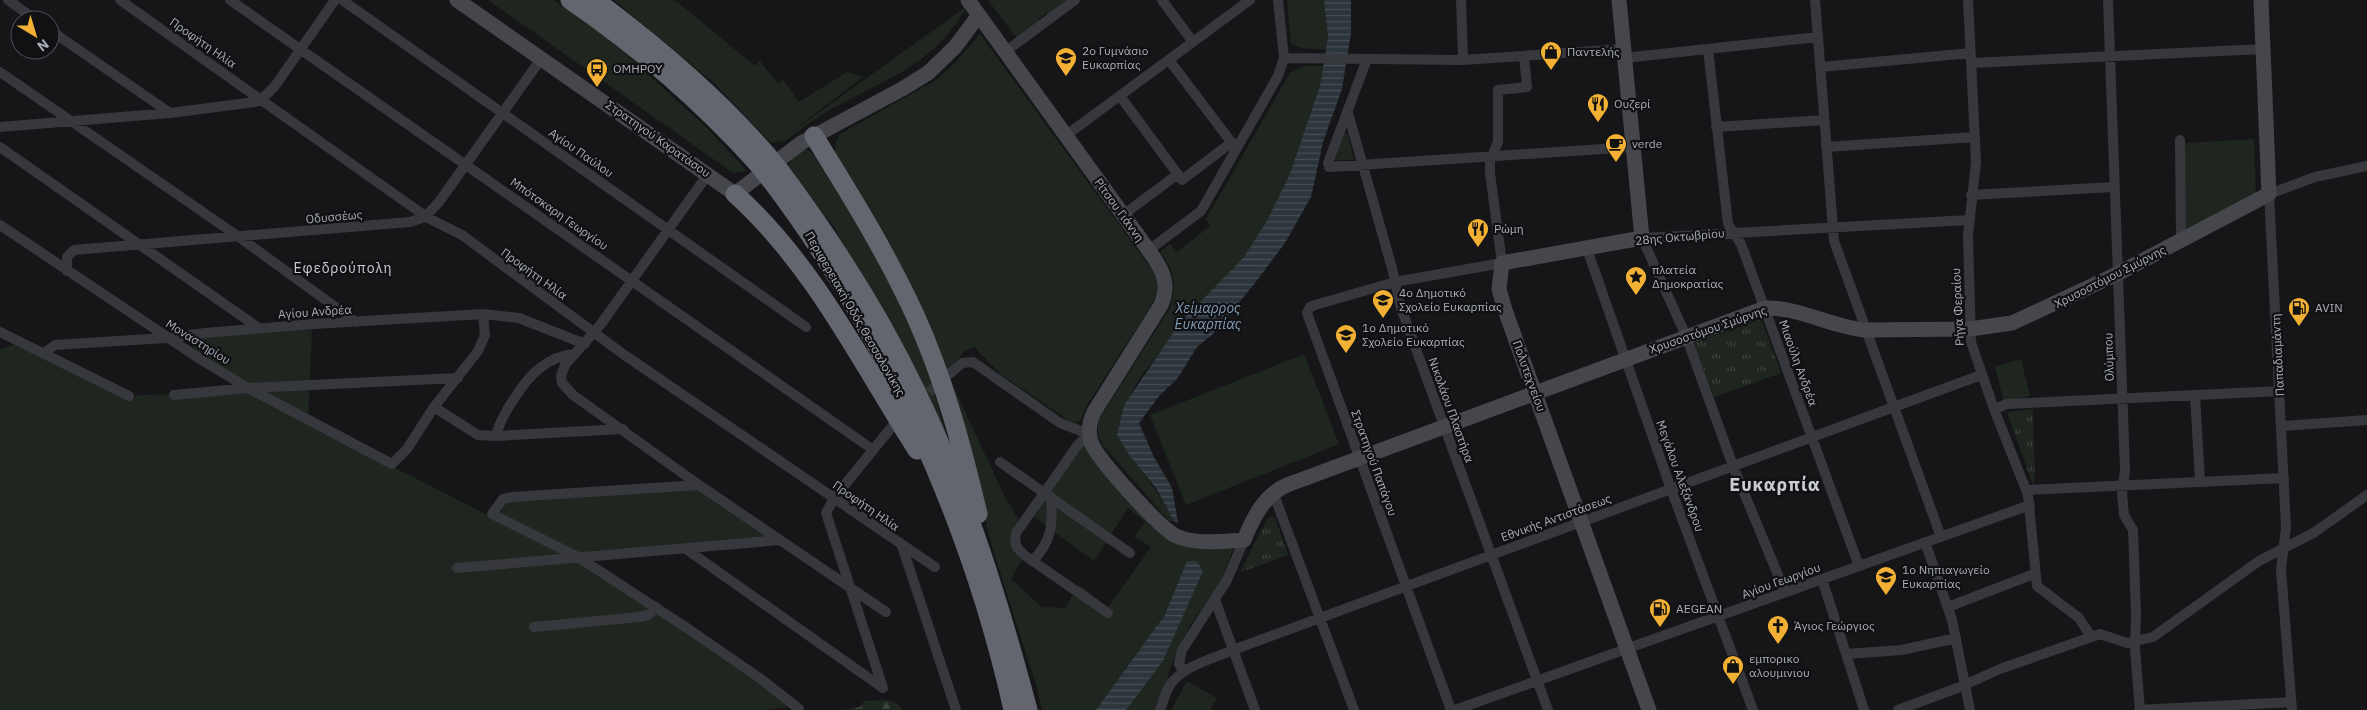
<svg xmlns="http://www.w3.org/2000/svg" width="2367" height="710" font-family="'IBM Plex Sans',sans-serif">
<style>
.grass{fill:#1e261f}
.forest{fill:url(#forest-firs)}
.park{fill:url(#park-tufts)}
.water{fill:url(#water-rules)}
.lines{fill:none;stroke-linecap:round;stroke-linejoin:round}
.street-tunnel{stroke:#333438;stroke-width:10;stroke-dasharray:10 5;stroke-linecap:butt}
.street{stroke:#37383d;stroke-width:10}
.secondary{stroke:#45474d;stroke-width:15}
.highway{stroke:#63666e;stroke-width:19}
.highway-bridge{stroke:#63666e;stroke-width:19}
.labels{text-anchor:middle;stroke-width:4.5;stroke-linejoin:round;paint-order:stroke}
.street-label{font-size:12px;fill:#a8adb8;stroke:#111113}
.poi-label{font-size:12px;fill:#a8adb8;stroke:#111113;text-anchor:start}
.neighbourhood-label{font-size:14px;letter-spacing:1px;fill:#c9ccd4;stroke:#111113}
.water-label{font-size:14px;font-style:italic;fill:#7f9bb3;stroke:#111113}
.district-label{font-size:18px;font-weight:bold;letter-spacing:1px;fill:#c9ccd4;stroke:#111113}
</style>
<defs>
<pattern id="forest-firs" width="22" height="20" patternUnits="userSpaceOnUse" patternTransform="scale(1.25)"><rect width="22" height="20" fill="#1e261f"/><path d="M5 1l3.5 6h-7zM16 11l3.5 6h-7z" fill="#3c433d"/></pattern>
<pattern id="park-tufts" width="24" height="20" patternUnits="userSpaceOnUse" patternTransform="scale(1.25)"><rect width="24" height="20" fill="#1e261f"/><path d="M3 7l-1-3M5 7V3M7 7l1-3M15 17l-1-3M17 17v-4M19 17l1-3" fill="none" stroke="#3c433d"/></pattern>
<pattern id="water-rules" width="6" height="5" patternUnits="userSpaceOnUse" patternTransform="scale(1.25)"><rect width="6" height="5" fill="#2c353c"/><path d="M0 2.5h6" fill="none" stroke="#485056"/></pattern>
</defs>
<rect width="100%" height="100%" fill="#161618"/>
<path class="grass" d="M488,0H553L607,37L708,129L747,171L733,173Z
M614,0H675L755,66L760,61L778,84L783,80L799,102L847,72L863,77L786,136L967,6C931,71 878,80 820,116C807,124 795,134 782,143L780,141L771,143L715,84Z
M988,0H1069L1048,16L1046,13L1038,19L1040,22L1018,37L1015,36Z
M1287,0H1324L1328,37L1326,50L1302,48L1291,44Z
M980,34L1152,270C1159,282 1159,292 1152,304L1087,405L1081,420L1076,423L1068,420L1002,375L974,347L965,351L945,373L921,306L906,275L835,153L836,141L840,134L936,80L956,62Z
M1304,66H1337L1281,222L1194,309L1141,376L1124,405L1117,435C1135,466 1159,489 1174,521H1169L1102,444L1098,435V421L1170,308C1177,286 1175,270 1160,252L1170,244L1177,252L1210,226L1206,219L1290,73Z
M1344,133L1348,134L1354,160H1335Z
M2254,139L2256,197L2184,232L2183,143Z
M802,150H808L825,164L871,237L921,349L957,469L894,334L834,227L788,167L794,154Z
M312,330L308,424L498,520L507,499L698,489L767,536L594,551L567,555L668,620L787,702V707L766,710H0V349L16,344L132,399L136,396L143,395L262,391L195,351L192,341C217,330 282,332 312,330Z
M1304,354L1339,444L1186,505L1150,415Z
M2021,359L2030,396L2004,403L1995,366Z
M952,384L1006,499L1019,520L1014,534L1026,553L1011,579L1042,607L1065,608L1079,585L1108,607L1151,547L1134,537L1145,522L1128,508L1094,561L1029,513L1087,439L1171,534L1234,547L1217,591L1191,623L1170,669L1158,710H1042L1037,688L993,550Z
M1187,681L1217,698L1210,710H1171Z"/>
<path class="forest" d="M886,700L897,703L902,710H844L860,707L864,701Z"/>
<path class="park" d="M1761,319L1781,373L1714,397L1694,343Z
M2033,409L2035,485H2033L2007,412Z
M1272,516L1275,517L1288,555L1242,572L1241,570L1268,518Z"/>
<path class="water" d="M1324,0H1351V33L1342,89L1323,142L1311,197L1285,243L1255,283L1213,334L1197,347L1177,379L1160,395L1139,423L1154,457L1172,488L1178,523L1174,521L1156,488L1129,455L1117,435L1124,405L1180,323L1244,257L1267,221L1290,174L1320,86L1328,37Z
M1187,561H1197L1203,571L1163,661L1126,710H1096L1165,615Z"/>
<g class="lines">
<path class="street-tunnel" d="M918,403L942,380"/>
<path class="street" d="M8,0L36,20
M120,0L428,218L462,235L623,354L935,567
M230,0L872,449
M342,0L806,327
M1162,0L1193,42
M1461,0L1463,60
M1815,0L1834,241L1941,537
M1968,0L1976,162L1968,236L1971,342L1994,409L2028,495L2037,586L2079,618L2091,637
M2108,0L2125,470L2122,493L2124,515L2133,530L2136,614L2135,649L2140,710
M50,30L170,113
M1708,49L1728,224L1741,244L1859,566
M1005,52L1075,0
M1284,58L1463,60L1624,49
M1624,58L1818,37
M1367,59L1328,163L1329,167L1633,147
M1169,60L1235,147
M1972,63L2263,49
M1821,67L1971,53
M0,72L239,237L356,322
M1120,96L1182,180L1232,142
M1348,113L1392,268L1401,308L1548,710
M0,127L170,113L255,102L264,97L275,86L335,0
M1716,127L1824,120
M1065,136L1250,0
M2180,140L2181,241
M0,147L260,329
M1826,147L1975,137
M708,174L601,324L565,365L561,376L562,383L573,395L699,485L886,612
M1971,195L2114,187
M1123,215L1178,174
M0,225L200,359L248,388L392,464L407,449L434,407L478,351L485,335L483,314
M1587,249L1671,489L1753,710
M1149,250L1201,211L1278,76L1284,58L1278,0
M67,271V257L74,250L410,222L425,217L439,202L541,59
M0,332L129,396
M44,353L55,345L166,338L205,333L314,324L483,314L519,318L585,344
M947,376L962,363L973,362L1060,423L1089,434
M174,395L248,388L458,378
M2195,396L2200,481
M434,407L478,435L496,436C500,417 524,380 540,368C550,360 562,355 575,354
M1994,409L2007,404L2280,391
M2282,426L2367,420
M1089,434L1077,446L1016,533C1013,545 1018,550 1027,557L1108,613
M496,436L623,429
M1000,462L1130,553
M699,485L512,497L503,499L492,514L578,557L690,630L761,679L799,709
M2027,490L2284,478
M1273,492L1354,710
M1925,542L1952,620L1970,710
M902,546L956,710
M686,549L883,688
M1032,561C1052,543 1053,523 1051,497
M457,568L780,540
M1822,579L1864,710
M1785,592L1733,466L1686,336L1642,238L1969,220
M1215,600L1255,710
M1948,607L2034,574
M534,627L639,617L648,615L656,607
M1846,654L1902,650L1956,638
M1184,672L1179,664L1182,650L1227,580L1244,540
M883,688L826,513L834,498L895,423
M1160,710C1164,701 1166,688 1173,681C1187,665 1214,658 1233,650L1981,375
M1451,710L1307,313L1310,307L1315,305L1395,282L1502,263L1490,173V161L1498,142V90L1527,87L1524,56
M1455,710L2030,505
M1898,710L1960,687L2000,669L2100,634L2127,643L2153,637L2259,561L2315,532L2367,495
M2139,710L2291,702
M2292,710L2281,570L2286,527L2269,194L2315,177L2367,166"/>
<path class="secondary" d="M457,0L735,194L801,143L902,89L928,73L955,47L979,15
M968,0L1152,255C1163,271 1170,285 1161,305L1094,412C1089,422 1088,432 1091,442C1097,459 1160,528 1176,536C1196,545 1223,541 1244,540C1253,518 1264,495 1287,485L1765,308C1799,307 1832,327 1865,330L1970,329L2012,323L2117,274L2269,194L2261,0
M1619,0L1642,238L1502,263L1499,289L1505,310L1649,710"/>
<path class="highway" d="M570,0C637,46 702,102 757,163
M595,0C657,46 716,96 767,155
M814,136C850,194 886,252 915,315C944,379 962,446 978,514
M780,171C831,239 878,312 915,389C965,491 999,601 1028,710
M770,179C885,330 972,525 1013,710
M735,194C814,265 861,362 917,450"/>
<path class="highway-bridge" d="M767,155L780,171
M757,163L770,179"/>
</g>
<defs>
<g id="shop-pin" transform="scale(1.125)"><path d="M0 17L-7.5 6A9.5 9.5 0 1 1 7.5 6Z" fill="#f2b134" stroke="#111113"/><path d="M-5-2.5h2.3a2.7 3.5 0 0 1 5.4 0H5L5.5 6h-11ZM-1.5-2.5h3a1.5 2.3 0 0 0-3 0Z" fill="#111"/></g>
<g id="school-pin" transform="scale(1.125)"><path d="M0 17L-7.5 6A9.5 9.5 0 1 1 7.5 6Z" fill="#f2b134" stroke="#111113"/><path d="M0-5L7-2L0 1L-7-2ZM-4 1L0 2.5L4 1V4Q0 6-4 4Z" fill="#111"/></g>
<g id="bus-pin" transform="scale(1.125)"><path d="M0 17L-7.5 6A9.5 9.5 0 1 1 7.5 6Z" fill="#f2b134" stroke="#111113"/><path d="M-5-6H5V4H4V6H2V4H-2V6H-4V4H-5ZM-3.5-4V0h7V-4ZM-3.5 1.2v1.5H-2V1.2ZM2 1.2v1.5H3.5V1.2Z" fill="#111"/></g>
<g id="restaurant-pin" transform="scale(1.125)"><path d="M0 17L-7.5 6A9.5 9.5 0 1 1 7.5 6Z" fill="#f2b134" stroke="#111113"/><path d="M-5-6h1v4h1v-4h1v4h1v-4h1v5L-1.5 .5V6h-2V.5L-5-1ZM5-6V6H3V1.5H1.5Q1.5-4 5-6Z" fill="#111"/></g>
<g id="cafe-pin" transform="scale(1.125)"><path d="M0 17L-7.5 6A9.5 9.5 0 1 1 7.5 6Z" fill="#f2b134" stroke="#111113"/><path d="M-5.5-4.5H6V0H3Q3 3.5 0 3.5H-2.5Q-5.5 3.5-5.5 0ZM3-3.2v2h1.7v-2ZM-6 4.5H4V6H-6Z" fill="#111"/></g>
<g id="sight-pin" transform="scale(1.125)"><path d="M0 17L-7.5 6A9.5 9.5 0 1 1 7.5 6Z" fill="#f2b134" stroke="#111113"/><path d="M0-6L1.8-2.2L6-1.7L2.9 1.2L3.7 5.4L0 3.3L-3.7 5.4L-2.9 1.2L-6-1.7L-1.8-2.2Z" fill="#111"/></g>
<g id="fuel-pin" transform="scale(1.125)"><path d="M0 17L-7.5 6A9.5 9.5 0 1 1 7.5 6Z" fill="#f2b134" stroke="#111113"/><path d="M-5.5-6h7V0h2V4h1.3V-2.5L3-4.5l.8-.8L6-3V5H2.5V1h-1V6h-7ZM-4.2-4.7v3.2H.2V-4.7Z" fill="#111"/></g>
<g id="church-pin" transform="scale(1.125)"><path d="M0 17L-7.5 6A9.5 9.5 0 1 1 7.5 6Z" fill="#f2b134" stroke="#111113"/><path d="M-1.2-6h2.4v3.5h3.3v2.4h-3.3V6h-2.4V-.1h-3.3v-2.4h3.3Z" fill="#111"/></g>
</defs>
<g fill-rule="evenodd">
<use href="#shop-pin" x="1551" y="52"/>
<use href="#school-pin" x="1066" y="58"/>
<use href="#bus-pin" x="597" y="69"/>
<use href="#restaurant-pin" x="1598" y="104"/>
<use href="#cafe-pin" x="1616" y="144"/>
<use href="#restaurant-pin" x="1478" y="229"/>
<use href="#sight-pin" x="1636" y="277"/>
<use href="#school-pin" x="1383" y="300"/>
<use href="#fuel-pin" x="2299" y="308"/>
<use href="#school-pin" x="1346" y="335"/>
<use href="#school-pin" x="1886" y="577"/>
<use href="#fuel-pin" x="1660" y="609"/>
<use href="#church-pin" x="1778" y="626"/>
<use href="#shop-pin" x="1733" y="666"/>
</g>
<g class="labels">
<g class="street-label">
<text transform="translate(203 43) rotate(35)" y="4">Προφήτη Ηλία</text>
<text transform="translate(658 139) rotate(35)" y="4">Στρατηγού Καρατάσου</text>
<text transform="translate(581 153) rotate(35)" y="4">Αγίου Παύλου</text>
<text transform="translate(1119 210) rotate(54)" y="4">Ρίτσου Γιάννη</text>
<text transform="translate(559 214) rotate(35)" y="4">Μπότσκαρη Γεωργίου</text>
<text transform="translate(334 217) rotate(-5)" y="4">Οδυσσέως</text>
<text transform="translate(1680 237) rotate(-5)" y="4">28ης Οκτωβρίου</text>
<text transform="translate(534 274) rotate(36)" y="4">Προφήτη Ηλία</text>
<text transform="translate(2110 277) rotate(-27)" y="4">Χρυσοστόμου Σμύρνης</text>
<text transform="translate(1958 307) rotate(-93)" y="4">Ρήγα Φεραίου</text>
<text transform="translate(315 312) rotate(-4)" y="4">Αγίου Ανδρέα</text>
<text transform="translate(855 314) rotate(60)" y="4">Περιφερειακή Οδός Θεσσαλονίκης</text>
<text transform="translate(1708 330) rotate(-19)" y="4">Χρυσοστόμου Σμύρνης</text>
<text transform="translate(198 342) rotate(32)" y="4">Μοναστηρίου</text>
<text transform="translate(2278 355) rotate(-93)" y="4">Παπαδιαμάντη</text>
<text transform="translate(2109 357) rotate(-92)" y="4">Ολύμπου</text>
<text transform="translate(1798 363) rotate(70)" y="4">Μιαούλη Ανδρέα</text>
<text transform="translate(1529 376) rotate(70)" y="4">Πολυτεχνείου</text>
<text transform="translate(1451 410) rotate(70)" y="4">Νικολάου Πλαστήρα</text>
<text transform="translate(1374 463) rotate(70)" y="4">Στρατηγού Παπάγου</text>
<text transform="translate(1680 476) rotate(70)" y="4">Μεγάλου Αλεξάνδρου</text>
<text transform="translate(866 506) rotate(35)" y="4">Προφήτη Ηλία</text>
<text transform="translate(1556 518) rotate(-20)" y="4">Εθνικής Αντιστάσεως</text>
<text transform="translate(1781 581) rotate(-20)" y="4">Αγίου Γεωργίου</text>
</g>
<g class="poi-label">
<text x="1082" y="55">2ο Γυμνάσιο<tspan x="1082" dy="14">Ευκαρπίας</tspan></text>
<text x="1567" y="56">Παντελής</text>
<text x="613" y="73">ΟΜΗΡΟΥ</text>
<text x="1614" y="108">Ουζερί</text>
<text x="1632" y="148">verde</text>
<text x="1494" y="233">Ρώμη</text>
<text x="1652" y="274">πλατεία<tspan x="1652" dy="14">Δημοκρατίας</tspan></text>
<text x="1399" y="297">4ο Δημοτικό<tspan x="1399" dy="14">Σχολείο Ευκαρπίας</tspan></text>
<text x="2315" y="312">AVIN</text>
<text x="1362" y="332">1ο Δημοτικό<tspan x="1362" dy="14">Σχολείο Ευκαρπίας</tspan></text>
<text x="1902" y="574">1ο Νηπιαγωγείο<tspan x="1902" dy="14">Ευκαρπίας</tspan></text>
<text x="1676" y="613">AEGEAN</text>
<text x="1794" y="630">Άγιος Γεώργιος</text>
<text x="1749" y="663">εμπορικο<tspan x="1749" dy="14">αλουμινιου</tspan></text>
</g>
<g class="neighbourhood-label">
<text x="343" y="273">Εφεδρούπολη</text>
</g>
<g class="water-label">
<text x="1208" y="313">Χείμαρρος<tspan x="1208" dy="16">Ευκαρπίας</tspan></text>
</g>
<g class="district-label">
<text x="1775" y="491">Ευκαρπία</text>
</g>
</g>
<g transform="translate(35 35) rotate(142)"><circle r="24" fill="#111113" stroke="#4d4f55"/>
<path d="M0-4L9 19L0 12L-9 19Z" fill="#f2b134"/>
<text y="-8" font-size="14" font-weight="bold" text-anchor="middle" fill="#a8adb8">N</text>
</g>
</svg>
